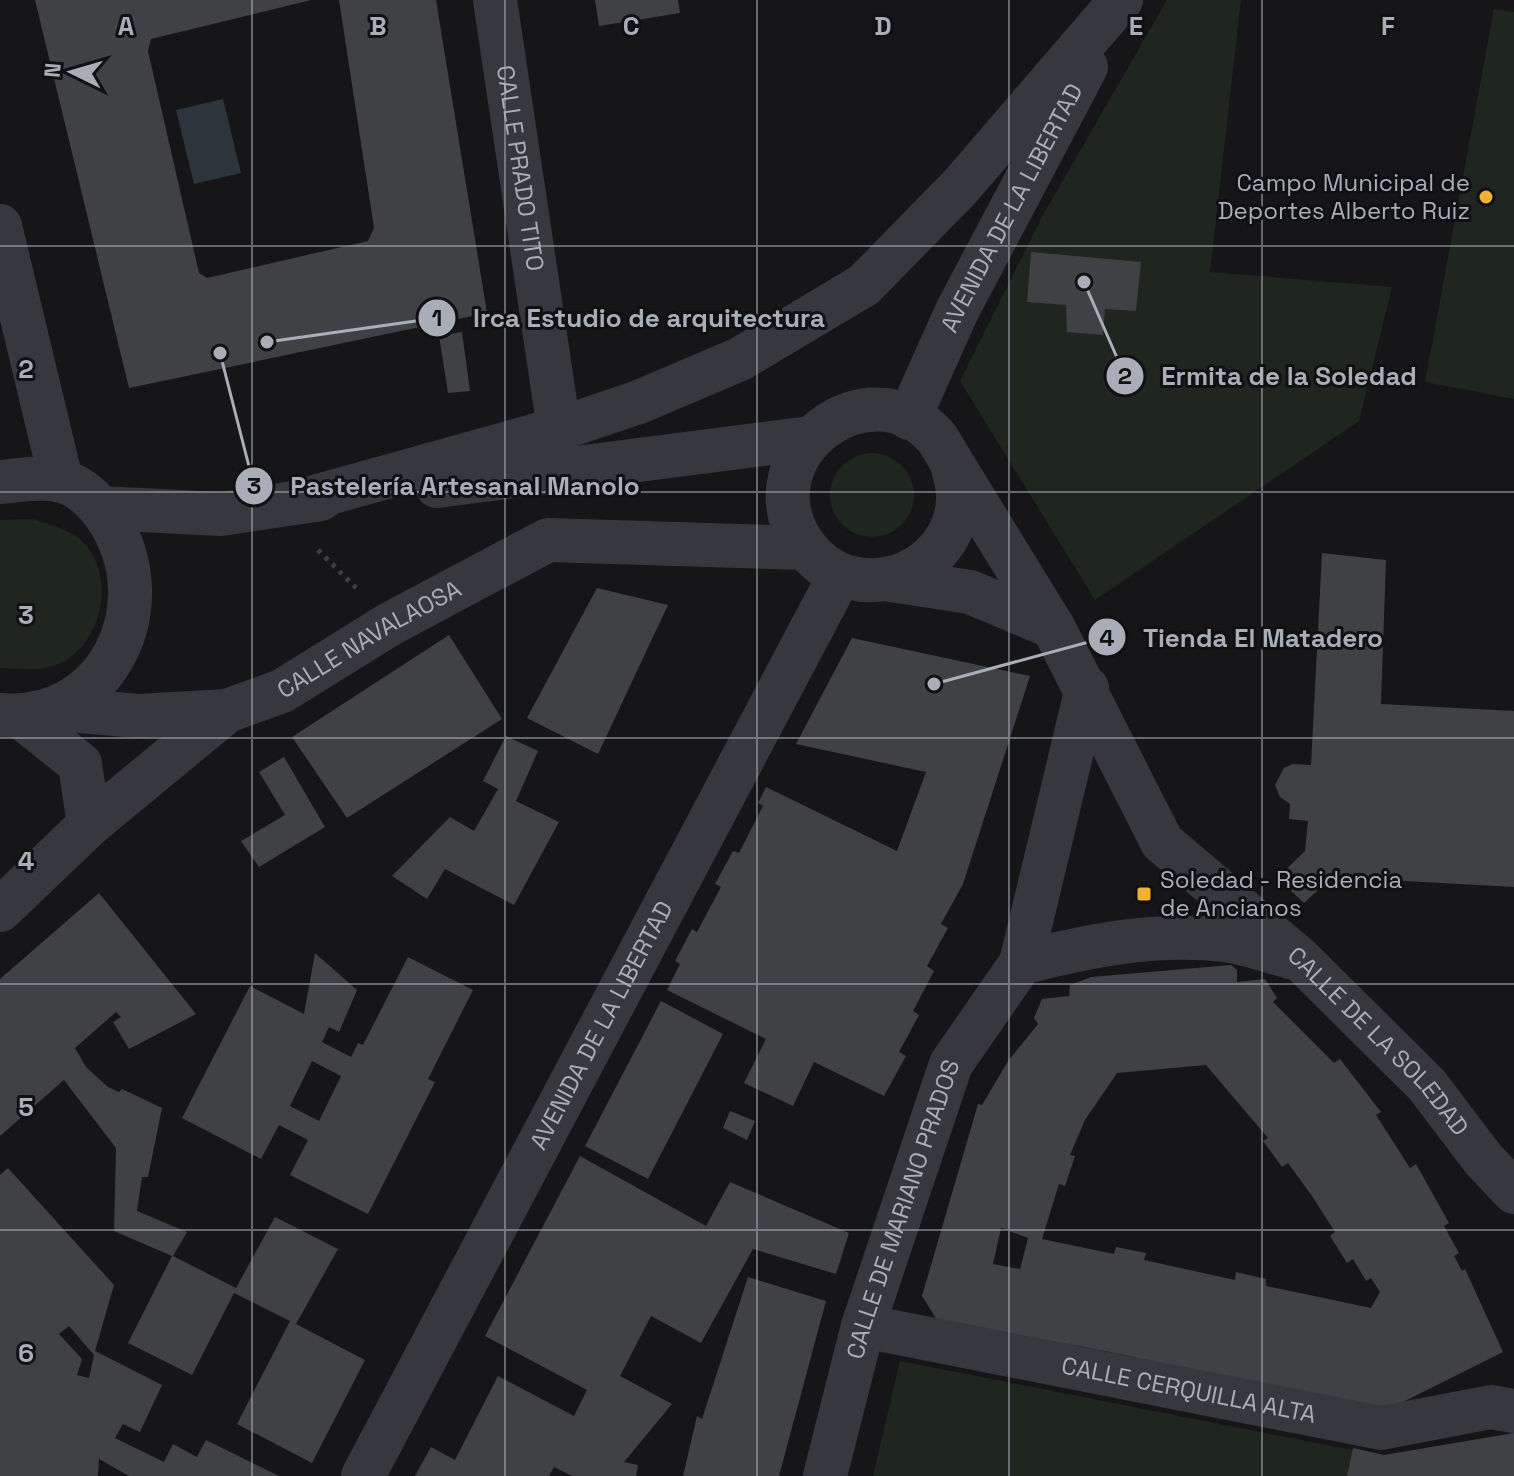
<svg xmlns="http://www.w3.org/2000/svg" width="1514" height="1476" font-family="'Space Grotesk',sans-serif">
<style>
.green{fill:#1e261f}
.water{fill:#2c353c}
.building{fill:#404145;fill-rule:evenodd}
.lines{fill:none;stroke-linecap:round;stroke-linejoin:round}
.path{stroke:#3d3f44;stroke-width:5;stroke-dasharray:4 6;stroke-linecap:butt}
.minor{stroke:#37383d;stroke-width:44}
.grid{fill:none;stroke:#a8adb8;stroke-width:2;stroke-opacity:0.55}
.poi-dot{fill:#f2b134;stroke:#111113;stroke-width:3}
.labels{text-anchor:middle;stroke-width:6;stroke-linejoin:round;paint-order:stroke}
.street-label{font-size:24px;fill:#a8adb8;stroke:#111113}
.poi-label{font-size:24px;fill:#a8adb8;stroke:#111113;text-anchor:end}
.grid-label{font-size:26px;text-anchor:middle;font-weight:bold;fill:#a8adb8;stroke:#111113;stroke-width:6;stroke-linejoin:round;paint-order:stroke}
.leader{fill:none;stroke:#a8adb8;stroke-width:3}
.callout-dot{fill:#a8adb8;stroke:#111113;stroke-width:3}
.mark-label{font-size:24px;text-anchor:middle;font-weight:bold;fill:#111}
.callout-label{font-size:26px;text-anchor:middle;font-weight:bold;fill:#a8adb8;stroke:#111113;stroke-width:6;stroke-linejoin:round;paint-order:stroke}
</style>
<rect width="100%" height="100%" fill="#161618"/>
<path class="green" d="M1167,0H1241L1210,272L1392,287L1359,421L1095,600L960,381L1043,215Z
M1494,9L1514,12V399L1425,382Z
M830 495a42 42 0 1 1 84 0a42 42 0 1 1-84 0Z
M33,519C50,525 72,530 84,543C120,582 98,660 44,668C30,671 14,668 0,668V520Z
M900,1361L1352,1450L1384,1455L1378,1476H873Z"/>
<path class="water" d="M223,99L241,173L194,184L176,110Z"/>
<path class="building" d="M35,0H311L151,39L148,51L199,273L207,278L368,241L374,228L339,0H436L487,313L129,388Z
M595,0H678L680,13L599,26Z
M1031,252L1141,262L1136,311L1105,309L1103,335L1067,332L1066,305L1027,302Z
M462,332L470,391L448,393L439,336Z
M1322,553L1386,560L1381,704L1514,711V887L1332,877L1304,903L1277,878L1305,851L1308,821L1289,819L1290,804L1280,797L1275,785L1284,768L1293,764L1311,765Z
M597,588L668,605L598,754L527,718Z
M449,635L502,719L347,818L292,737Z
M852,638L1030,676L963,884L941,924L948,928L927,966L934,971L913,1011L919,1015L899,1052L906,1056L884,1096L814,1062L793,1106L744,1083L766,1039L667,990L680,964L675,961L692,929L697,932L721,887L715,884L733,851L739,853L763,806L758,803L766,787L897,851L926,772L796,744Z
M506,736L538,751L516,801L559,822L514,905L445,869L427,899L392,876L450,817L474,831L498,789L483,781Z
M284,757L325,827L259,867L241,841L285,815L259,772Z
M99,893L196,1014L129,1049L113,1022L121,1017L116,1012L75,1048L86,1067L108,1087L119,1092L122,1089L162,1108L148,1177H142L137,1211L187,1232L173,1256L236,1288L275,1217L338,1249L296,1324L365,1360L312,1463L237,1424L290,1321L234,1293L192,1375L128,1343L172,1256L114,1231L116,1148L64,1080L0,1136V979Z
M315,953L357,990L339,1032L329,1027L322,1042L351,1057L358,1043L363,1045L408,957L473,990L428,1079L435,1082L368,1214L290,1175L308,1140L279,1125L261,1159L182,1118L250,986L304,1014ZM312,1061L341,1076L319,1121L290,1106Z
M1231,965L1237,970V982L1265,979L1277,998L1273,1002L1334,1063L1340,1059L1381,1112L1376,1115L1410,1168L1416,1164L1449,1223L1444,1226L1459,1253L1454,1256L1462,1271L1465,1269L1503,1352L1385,1411L1110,1352L937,1320L922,1296L978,1104L982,1105L1008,1061L1038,1024L1034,1018L1042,999L1069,996L1070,985L1091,977ZM1206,1065L1268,1138L1263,1141L1282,1167L1288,1163L1312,1196L1335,1232L1330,1236L1347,1263L1353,1259L1366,1281L1371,1278L1380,1292L1371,1308L1266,1286V1279L1236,1272L1235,1280L1144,1260L1146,1253L1116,1247L1114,1254L1042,1239L1059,1184L1065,1186L1075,1156L1070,1155L1085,1120L1117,1073ZM1001,1228L1028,1238L1020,1269L993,1264Z
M661,1001L723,1034L648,1179L585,1146Z
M730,1111L755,1121L747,1140L723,1128Z
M580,1156L706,1226L730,1182L849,1233L836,1274L753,1249L701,1343L651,1316L620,1376L672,1404L624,1462L638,1465L636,1476H572L554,1467L549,1476H415L431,1447L455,1460L498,1376L574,1416L587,1390L485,1336Z
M8,1168L114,1285L95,1351L162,1385L140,1432L123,1424L115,1438L164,1462L173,1444L197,1457L206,1440L279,1476H129L99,1459L98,1476H0V1175ZM69,1326L94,1355L89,1378L77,1375L82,1359L59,1334Z
M748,1277L826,1301L779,1476H683L697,1416L702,1419Z
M1514,1433V1476H1347L1353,1448L1384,1455Z"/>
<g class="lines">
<path class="path" d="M318,550L356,588"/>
<g class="minor">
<path id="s1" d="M495,0L559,429"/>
<path d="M0,226L61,480"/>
<path id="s2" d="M909,418L957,311L1086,67"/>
<path id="s3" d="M952,463C954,474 959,488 958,499C957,553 902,590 852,578C829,573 812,558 800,539C749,453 869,363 936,437C942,445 947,455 952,463L1053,627L1162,842L1301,960L1427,1085L1483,1159L1514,1192"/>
<path d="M0,482C19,480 43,476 61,481C80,485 98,503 108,519C164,605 108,724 0,715"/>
<path d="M437,486L810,438"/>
<path d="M293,503L559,429L639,402L740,359L864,285L960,187L1121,0"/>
<path d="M100,508L221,514L321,499"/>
<path d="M891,580L970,592L1053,627"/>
<path d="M57,709L138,716L227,711"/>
<path d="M20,716L80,764L89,825"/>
<path id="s4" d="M0,910L89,825L227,711L282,691L390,624L548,540L806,548"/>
<path d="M1021,963C1087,946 1155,932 1224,940C1246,943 1269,951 1290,957"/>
<path id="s5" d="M863,1326L1381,1428L1491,1407L1514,1411"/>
<path id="s6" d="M363,1476L840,575"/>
<path id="s7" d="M825,1476L863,1326L951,1064L1021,963L1087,688"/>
</g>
</g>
<path class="grid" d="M252,0V1476M505,0V1476M757,0V1476M1009,0V1476M1262,0V1476M0,246H1514M0,492H1514M0,738H1514M0,984H1514M0,1230H1514"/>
<g class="poi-dot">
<circle cx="1486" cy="197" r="8"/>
<rect x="1136" y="886" width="16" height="16" rx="4"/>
</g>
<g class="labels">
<g class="street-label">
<text dy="8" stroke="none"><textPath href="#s1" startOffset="170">CALLE PRADO TITO</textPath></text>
<text dy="8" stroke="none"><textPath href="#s2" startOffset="234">AVENIDA DE LA LIBERTAD</textPath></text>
<text dy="8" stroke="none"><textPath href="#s4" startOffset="462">CALLE NAVALAOSA</textPath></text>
<text dy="8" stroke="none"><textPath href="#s6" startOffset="510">AVENIDA DE LA LIBERTAD</textPath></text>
<text dy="8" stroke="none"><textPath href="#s3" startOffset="1262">CALLE DE LA SOLEDAD</textPath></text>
<text dy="8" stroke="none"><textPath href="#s7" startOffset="278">CALLE DE MARIANO PRADOS</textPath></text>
<text dy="8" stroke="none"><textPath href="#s5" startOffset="332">CALLE CERQUILLA ALTA</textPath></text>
</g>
<g class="poi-label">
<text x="1470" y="191">Campo Municipal de<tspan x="1470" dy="28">Deportes Alberto Ruiz</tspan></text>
<text x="1160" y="888" text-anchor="start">Soledad - Residencia<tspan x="1160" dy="28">de Ancianos</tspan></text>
</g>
</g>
<g class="grid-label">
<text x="126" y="35">A</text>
<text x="378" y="35">B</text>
<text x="631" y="35">C</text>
<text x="883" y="35">D</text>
<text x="1136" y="35">E</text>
<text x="1388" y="35">F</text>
<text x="26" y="378">2</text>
<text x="26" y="624">3</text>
<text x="26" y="870">4</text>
<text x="26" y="1116">5</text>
<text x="26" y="1362">6</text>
</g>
<path class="leader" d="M267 342L437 318M1084 282L1125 376M220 353L254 486M934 684L1107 637"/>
<g class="callout-dot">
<circle cx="267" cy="342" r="8"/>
<circle cx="1084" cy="282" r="8"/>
<circle cx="220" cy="353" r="8"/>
<circle cx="934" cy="684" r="8"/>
<circle cx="437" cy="318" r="20"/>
<circle cx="1125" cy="376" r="20"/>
<circle cx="254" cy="486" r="20"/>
<circle cx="1107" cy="637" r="20"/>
</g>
<g class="mark-label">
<text x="437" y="326">1</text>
<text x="1125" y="384">2</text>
<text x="254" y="494">3</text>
<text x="1107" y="646">4</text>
</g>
<g class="callout-label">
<text x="649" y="327">Irca Estudio de arquitectura</text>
<text x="1289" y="385">Ermita de la Soledad</text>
<text x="465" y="495">Pastelería Artesanal Manolo</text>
<text x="1263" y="647">Tienda El Matadero</text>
</g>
<g transform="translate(72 72) rotate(275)" stroke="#111113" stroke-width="6" paint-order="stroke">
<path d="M0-6L14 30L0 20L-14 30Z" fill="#a8adb8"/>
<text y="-12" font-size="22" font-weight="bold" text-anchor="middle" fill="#a8adb8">N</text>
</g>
</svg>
